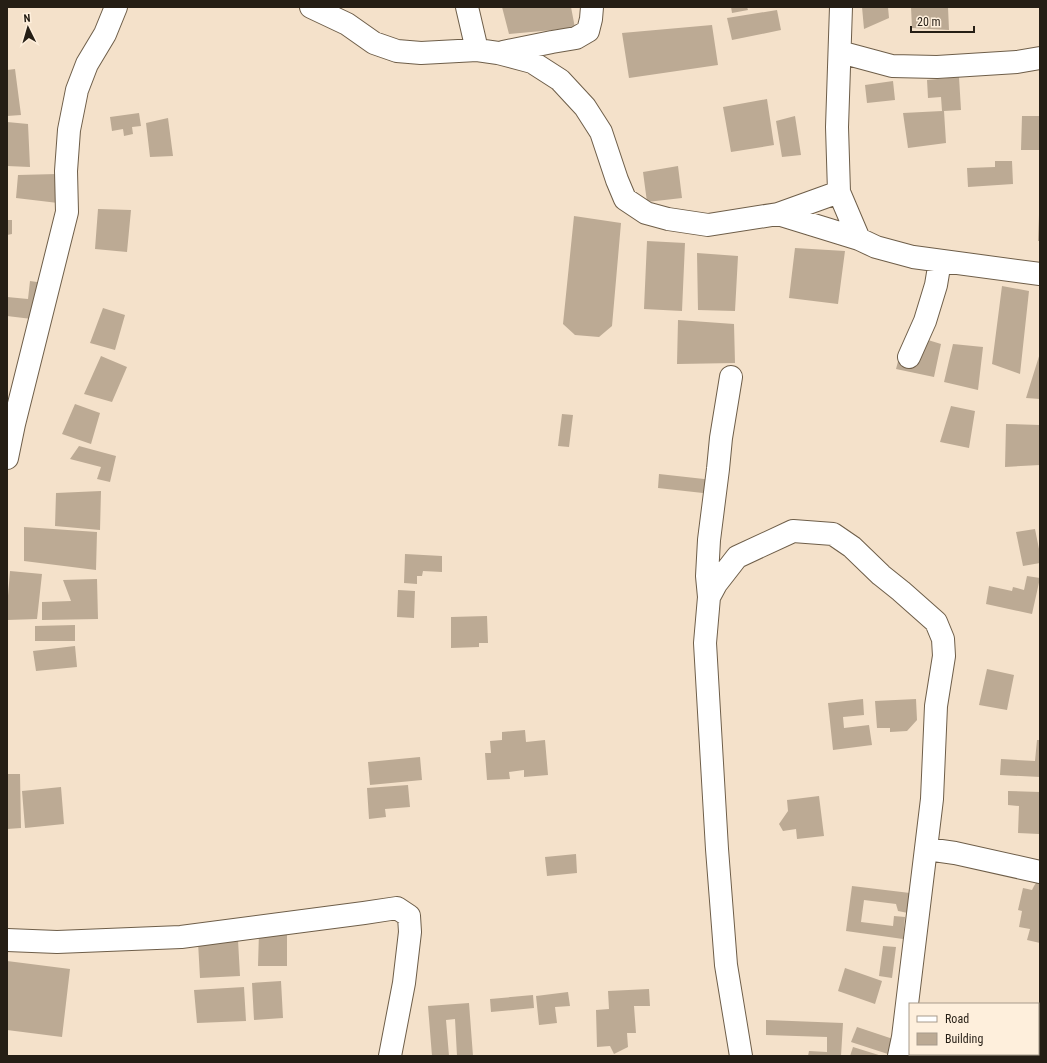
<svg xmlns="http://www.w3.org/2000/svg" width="1047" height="1063" font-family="'Roboto Condensed',sans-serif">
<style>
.building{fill:#bcaa94}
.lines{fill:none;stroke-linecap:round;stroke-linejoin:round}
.minor-casing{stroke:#6e5e49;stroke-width:24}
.minor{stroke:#fff;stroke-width:22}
</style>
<rect width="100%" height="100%" fill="#f4e1ca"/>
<path class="building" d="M502,7H571L575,28L509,34Z
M731,7H747L748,10L732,13Z
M862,7H888L889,18L864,29Z
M911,7H948L949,30L912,28Z
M777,10L781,30L732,40L727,18Z
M712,25L718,65L629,78L622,33Z
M15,69L21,115L7,116V70Z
M959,77L961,110L944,111L946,143L908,148L903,113L942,111L941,97L928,98L927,80Z
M893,81L895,100L867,103L865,85Z
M767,99L774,145L731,152L723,107Z
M139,113L141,126L132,127L133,134L124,136L123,129L112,131L110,117Z
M795,116L801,155L782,157L776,121Z
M1022,116H1040V150H1021Z
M168,118L173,156L150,157L146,123Z
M7,122L28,124L30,167L7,166Z
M995,161H1012L1013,184L968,187L967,168L995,167Z
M678,166L682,198L647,202L643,172Z
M57,174L58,203L16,198L18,175Z
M98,209L131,210L127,252L95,249Z
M1039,215H1040V241H1038Z
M574,216L621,223L612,326L599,337L575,335L563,324Z
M7,220H12V234L7,235Z
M647,241L685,243L682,311L644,309Z
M795,248L845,251L838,304L789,298Z
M697,253L738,256L735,311L698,310Z
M30,281L44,283L40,320L7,316V297L28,299Z
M1002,286L1029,291L1020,374L992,364Z
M103,308L125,315L115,350L90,343Z
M678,320L734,324L735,363L677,364Z
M928,340L941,344L934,377L896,369L900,354L922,356Z
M953,344L983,347L978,390L944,382Z
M1040,353V399L1026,398Z
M101,356L127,367L112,402L84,394Z
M75,404L100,413L91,444L62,434Z
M951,406L975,411L969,448L940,442Z
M562,414L573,415L569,447L558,446Z
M1006,424L1040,425V465L1005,467Z
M79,446L116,456L110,482L97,479L101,467L70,459Z
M659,474L713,480L712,494L658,488Z
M101,491L100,530L55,526L56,493Z
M24,527L97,532L96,570L24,561Z
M1035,529L1040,554V563L1023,566L1016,532Z
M405,554L442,556V572L423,571L422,576H417V584L404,583Z
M10,571L42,574L37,619L7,620V608Z
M1027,576L1040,578L1032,614L986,604L989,586L1012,591L1013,587L1024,590Z
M97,579L98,619L42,620V602L71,601L63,580Z
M398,590L415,591L414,618L397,617Z
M487,616L488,643H479V647L451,648V617Z
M75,625V641H35V626Z
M75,646L77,667L36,671L33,651Z
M987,669L1014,675L1007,710L979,705Z
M863,699L864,715L843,717L844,728L869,725L872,745L833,750L828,703Z
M916,699L917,720L907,731L890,732V728H877L875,701Z
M525,730L526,742L545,740L548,775L524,777V770L509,772L510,779L487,780L485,753H491L490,741L502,740V732Z
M1037,740H1040V777L1000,775L1001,759L1035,761Z
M420,757L422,780L370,785L368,762Z
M7,774H20L21,828L7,829Z
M408,785L410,807L385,809L386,817L369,819L367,788Z
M61,787L64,824L25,828L22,791Z
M1008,791L1040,792L1039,834L1018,833L1019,806L1008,805Z
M819,796L824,836L797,839L796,829L783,831L779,824L788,811L787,800Z
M576,854L577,873L547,876L545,857Z
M1040,877V943L1027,940L1030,929L1019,927L1022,911L1018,910L1023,888L1032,890L1034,886Z
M852,886L910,893L908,913L898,911L896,904L864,900L861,922L893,926L894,916L905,917L903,939L846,931Z
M259,932H287V966H258Z
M238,940L240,976L200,978L198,942Z
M883,946L896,947L892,978L879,976Z
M7,961L70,969L62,1037L7,1030Z
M845,968L882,981L875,1004L838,991Z
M281,981L283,1018L254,1020L252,983Z
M244,987L246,1021L197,1023L194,990Z
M649,989L650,1006H634L636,1033H627L628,1047L614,1054L610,1046L597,1047L596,1010L609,1009L608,991Z
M568,992L570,1006L555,1007L557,1023L539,1025L536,996Z
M533,995L534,1008L491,1012L490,999Z
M469,1003L473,1056H457L455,1019L446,1020L449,1056H432L428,1006Z
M766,1020L843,1023L841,1056H808L809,1051L827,1052V1037L766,1035Z
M857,1027L899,1041L894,1056L851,1042Z
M853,1047L882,1056H850Z"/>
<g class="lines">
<g class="minor-casing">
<path id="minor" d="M311,7L347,24L374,43L397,51L421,53L477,50L498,53L532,62L560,80L585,107L601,132L617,180L625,199L646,213L668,219L708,225L778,214L839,192
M467,7L477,50
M841,7L837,127L839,192L859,239
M503,52L552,42L576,38L588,31L591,19L592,7
M840,52L892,66L937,67L1017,62L1040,58
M778,214L859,239L876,247L913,257L1040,274
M909,357L925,321L936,285L940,261
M731,377L721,438L718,469L709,540L707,576L709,597L705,643L717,849L726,965L741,1056
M7,458L14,424L67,212L66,171L69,130L77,90L87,64L105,34L116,7
M709,597L716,584L737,557L793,531L833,534L852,547L881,575L901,591L936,622L943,639L944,656L936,706L932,799L903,1037L899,1056
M927,849L955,853L1040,872
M7,940L57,942L181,937L364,913L397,908L409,916L410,932L404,983L390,1056"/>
</g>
<use href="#minor" class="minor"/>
</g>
<rect width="1047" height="1063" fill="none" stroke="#251e15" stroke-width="16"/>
<rect x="909" y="1003" width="130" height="52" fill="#feefdc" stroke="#a79b8c"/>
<rect x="917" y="1016" width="20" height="6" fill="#ffffff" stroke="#a79b8c"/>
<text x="945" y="1023" font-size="12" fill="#251e15">Road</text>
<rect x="917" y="1033" width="20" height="12" fill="#bcaa94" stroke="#a79b8c"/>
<text x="945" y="1043" font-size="12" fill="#251e15">Building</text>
<g transform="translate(28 28) rotate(355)" stroke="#feefdc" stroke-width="3" paint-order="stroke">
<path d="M0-3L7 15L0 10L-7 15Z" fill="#251e15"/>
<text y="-6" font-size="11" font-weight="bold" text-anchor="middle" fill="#251e15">N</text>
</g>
<path d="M911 26v6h63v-6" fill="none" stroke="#251e15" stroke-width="2"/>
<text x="917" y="26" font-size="12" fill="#251e15" stroke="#feefdc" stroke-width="3" paint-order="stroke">20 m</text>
</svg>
